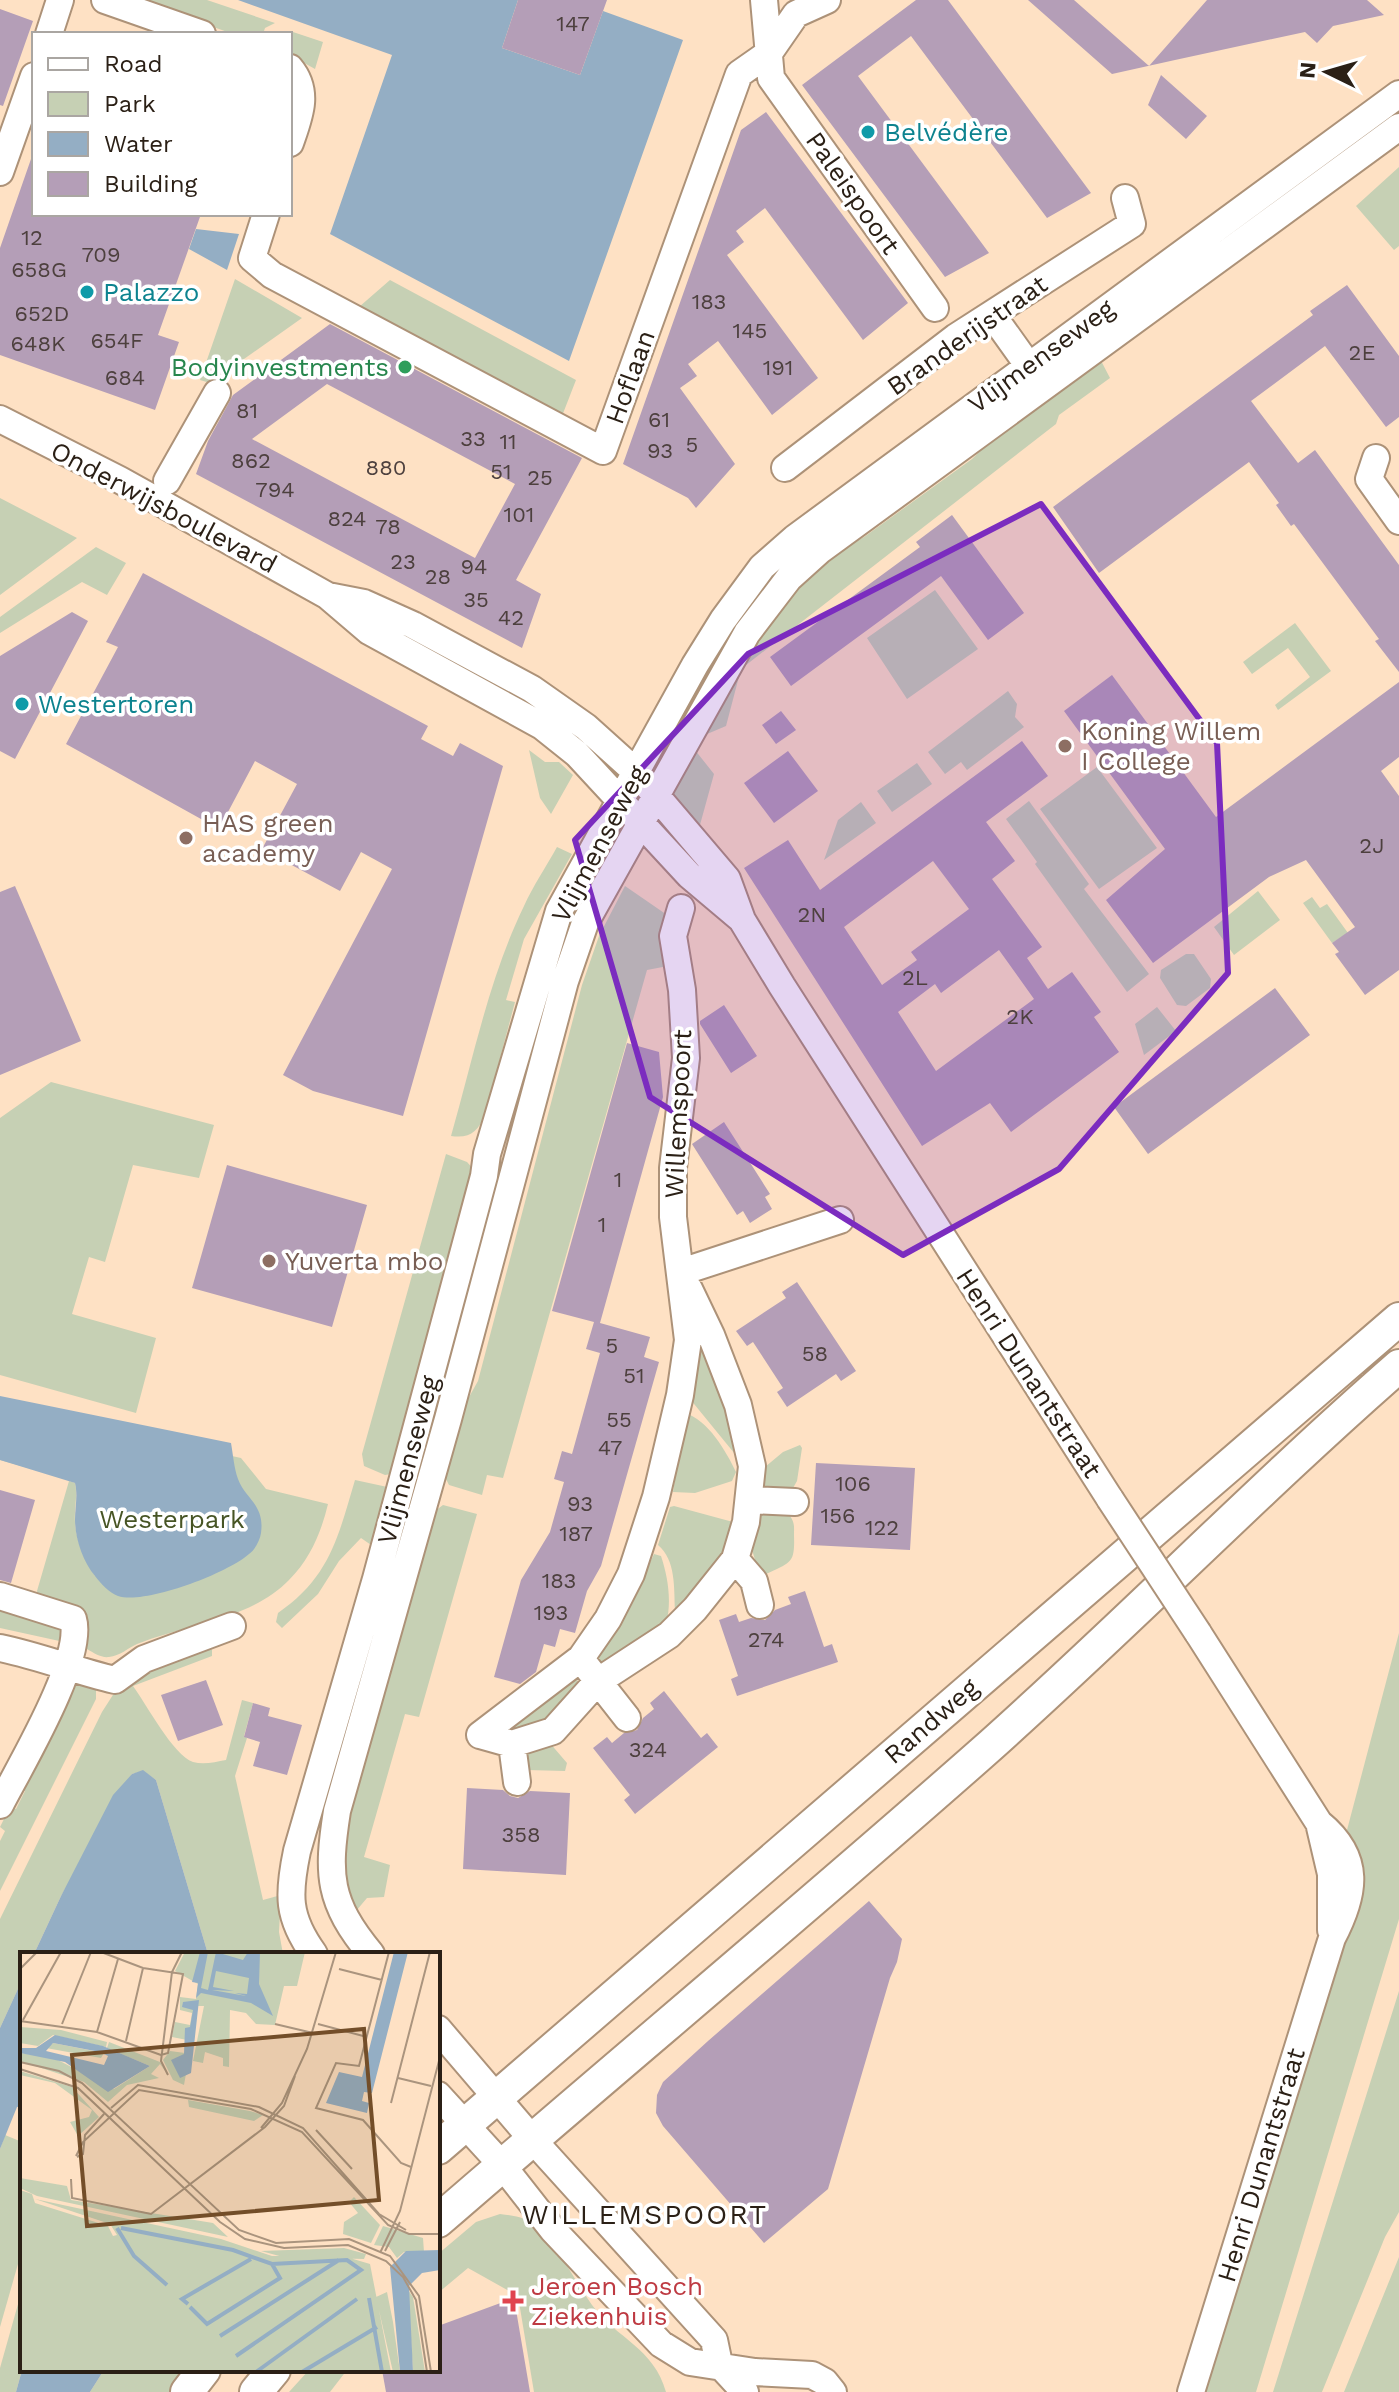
<svg xmlns="http://www.w3.org/2000/svg" width="1399" height="2392" font-family="'Work Sans',sans-serif">
<style>
.green{fill:#c6d0b4}
.water{fill:#94aec4}
.building{fill:#b49eb7;fill-rule:evenodd}
.lines{fill:none;stroke-linecap:round;stroke-linejoin:round}
.minor-casing{stroke:#ad9278;stroke-width:30}
.major-casing{stroke:#ad9278;stroke-width:36}
.minor{stroke:#fff;stroke-width:26}
.major{stroke:#fff;stroke-width:32}
.minor-bridge-casing{stroke:#ad9278;stroke-width:30;stroke-linecap:butt}
.minor-bridge{stroke:#fff;stroke-width:26}
.marked{fill:#7b2cbf;fill-opacity:0.2;stroke:#7b2cbf;stroke-width:6;stroke-linejoin:round}
.culture-dot{fill:#0f9aa8;stroke:#fff;stroke-width:3}
.leisure-dot{fill:#2e9e5b;stroke:#fff;stroke-width:3}
.education-dot{fill:#8d6e63;stroke:#fff;stroke-width:3}
.health-dot{fill:#e0444e;stroke:#fff;stroke-width:3}
.labels{text-anchor:middle;stroke-width:7;stroke-linejoin:round;paint-order:stroke}
.number-label{font-size:22px;fill:#4d403e}
.culture-label{font-size:26px;fill:#0d838f;stroke:#fff;text-anchor:start}
.street-label{font-size:26px;fill:#2b2016;stroke:#fff}
.leisure-label{font-size:26px;fill:#27864d;stroke:#fff;text-anchor:end}
.education-label{font-size:26px;fill:#785e54;stroke:#fff;text-anchor:start}
.park-label{font-size:26px;fill:#475525;stroke:#fff}
.health-label{font-size:26px;fill:#be3a42;stroke:#fff;text-anchor:start}
.neighbourhood-label{font-size:28px;letter-spacing:2px;fill:#2b2016;stroke:#fff}
.inset-river{fill:none;stroke:#94aec4;stroke-width:4}
.inset-road{fill:none;stroke:#aa947e;stroke-width:2}
.view{fill:#734e29;fill-opacity:0.15;stroke:#734e29;stroke-width:4}
.inset-edge{fill:none;stroke:#2b2016;stroke-width:4}
</style>
<rect width="100%" height="100%" fill="#fee1c4"/>
<path class="green" d="M138,0H207L275,23L265,28L263,34H233Z
M290,31L323,42L315,69L290,55Z
M1399,167V246L1394,250L1356,206Z
M235,279L302,318L210,383L200,380Z
M390,280L576,380L562,416L359,307Z
M1098,355L1110,378L1059,415L1056,424L741,669L726,726L700,737L754,635L818,562L864,537L972,459L1023,409Z
M0,498L77,538L0,595Z
M96,547L126,563L107,595L82,582L0,633V617Z
M935,590L978,649L907,699L867,638Z
M1295,623L1331,671L1278,710L1275,705L1310,677L1288,648L1252,674L1243,662Z
M1008,691L1017,704L1015,717L1024,727L967,770L961,762L945,774L928,752Z
M691,745L714,774L698,832L673,800V785Z
M529,750L545,762H559L573,775L551,814L540,798Z
M917,763L932,784L892,812L877,791Z
M1097,767L1157,848L1099,889L1040,809Z
M1029,801L1089,884L1084,889L1149,974L1127,992L1035,864L1037,862L1006,819Z
M861,802L876,823L824,860L838,820Z
M557,847L572,854L524,939L506,1000L515,1002L485,1115C478,1131 470,1139 451,1136C473,1059 489,978 524,906C533,886 546,867 557,847Z
M625,886L670,917L668,966L647,970L503,1478L487,1475L482,1495L449,1485L442,1471L455,1422L478,1381L582,985L599,936Z
M1258,891L1280,920L1234,955L1214,927Z
M1312,897L1320,908L1327,904L1348,933L1332,943L1303,903Z
M1186,954H1194L1211,979L1210,988L1186,1006L1177,1005L1160,978L1161,970Z
M1157,1007L1176,1031L1144,1055L1135,1024Z
M51,1082L214,1125L199,1178L133,1165L105,1262L89,1257L72,1314L156,1338L136,1413L0,1375V1118Z
M446,1154L467,1162L476,1172L391,1474L385,1475L364,1466L362,1454Z
M702,1343L732,1408L739,1459L690,1399Z
M0,1405L241,1458L266,1489L328,1504C321,1533 310,1559 289,1580C250,1620 186,1624 137,1644C128,1648 120,1656 109,1657C101,1658 94,1653 87,1649L85,1629L38,1595L37,1591L69,1481L75,1483C78,1496 74,1508 75,1522C76,1542 85,1560 95,1576L78,1482L0,1460Z
M685,1413C708,1420 726,1451 736,1472L732,1481L695,1493L673,1492Z
M800,1445L802,1448L797,1481L793,1488L763,1487L758,1479L759,1472L783,1452Z
M355,1480L392,1488L374,1547L361,1538L339,1561L318,1594L282,1628L276,1622L278,1613C330,1577 338,1537 355,1480Z
M443,1505L477,1514L419,1717L405,1714L364,1857L390,1865L384,1897L367,1898L356,1911L344,1874L345,1823L431,1514Z
M674,1506L733,1522L725,1557L677,1613L675,1610C674,1588 676,1560 658,1545L670,1507Z
M759,1514L790,1516C795,1523 794,1527 794,1535C795,1564 791,1562 766,1574L758,1570L748,1536Z
M654,1554L661,1556C668,1577 672,1602 666,1624L603,1665L597,1655L638,1589Z
M0,1606L67,1627L64,1642L0,1628Z
M1399,1633V1919L1256,2392H1202L1357,1854L1347,1830Z
M208,1645L212,1650V1656L133,1686C147,1705 173,1755 193,1762C204,1765 215,1762 226,1760L242,1700L253,1703L244,1736L247,1738L235,1776L263,1900L281,1895L279,1932L283,1954H208L156,1780L143,1771L132,1774L61,1896L34,1954H22V1980L0,2028V1919L102,1712L118,1687L136,1669Z
M578,1675L577,1686L554,1721L516,1731L507,1729Z
M81,1682L96,1685V1699L0,1891V1841L5,1831L0,1827L10,1807L16,1809L25,1791L19,1788L29,1768L35,1770L44,1751L39,1748L69,1689Z
M549,1742L567,1763L565,1771L527,1770L523,1752Z
M1399,1991V2212L1385,2237L1322,2392H1273Z
M5,2135L22,2142V2250L0,2327V2149Z
M500,2214C516,2216 527,2217 539,2229C561,2251 574,2280 592,2305C617,2339 654,2348 666,2392H534L518,2296L468,2268L438,2293V2254L476,2222Z
M1399,2257V2392H1344Z
M22,2290V2370L16,2392H0V2368Z
M104,2370H186L170,2392H90Z
M309,2370H347L330,2392H289Z"/>
<path class="water" d="M238,0H518L502,48L580,75L603,11L683,40L569,361L330,234L392,55Z
M196,229L239,234L227,270L189,249Z
M0,1396L231,1443C233,1454 234,1468 238,1479C245,1499 265,1504 261,1533C260,1540 255,1550 249,1554C228,1573 145,1605 118,1596C111,1594 100,1583 95,1576C83,1562 75,1538 75,1520C75,1507 78,1496 75,1483L0,1460Z
M143,1770L156,1780L208,1954H34L61,1896L113,1795L132,1774Z
M22,1980V2106L17,2107L0,2149V2028Z
M22,2370H104L90,2392H16Z"/>
<path class="building" d="M518,0H607L580,75L502,48Z
M916,0H948L1091,193L1047,218L911,36L858,76L989,253L945,277L802,85Z
M1028,0H1074L1149,66L1207,0H1367L1384,15L1333,26L1317,43L1305,32L1175,60L1112,74Z
M0,9L33,21L3,106L0,105Z
M1161,75L1207,116L1186,139L1148,105Z
M766,112L908,303L863,340L765,208L736,231L744,242L727,255L818,378L772,415L718,341L688,364L697,376L680,388L735,464L696,508L688,498L623,464L741,130Z
M31,159H34V214H201L158,335L179,342L155,410L0,355V248Z
M1347,285L1399,356V417L1386,427L1325,346L1251,401L1298,463L1315,450L1399,565V672L1375,641L1379,639L1294,524L1291,526L1276,505L1279,503L1249,462L1099,573L1053,507L1313,315L1310,311Z
M330,324L582,458L516,580L541,594L522,648L196,474L208,441L233,395ZM327,384L515,484L475,558L252,439Z
M952,515L1024,613L988,640L941,576L791,686L770,657L920,547L916,542Z
M143,573L428,726L421,739L453,756L460,743L503,766L403,1116L313,1091L283,1075L392,869L361,852L340,891L262,849L297,784L255,761L219,829L66,744L118,647L106,642Z
M72,612L88,621L15,759L0,751V656Z
M1112,675L1216,817L1399,682V757L1381,771L1399,796V970L1365,995L1335,954L1339,952L1332,943L1355,927L1306,860L1269,877L1153,963L1106,900L1165,849L1064,711Z
M781,711L796,730L776,744L762,725Z
M1022,741L1048,776L986,822L1015,861L992,879L1042,947L1027,958L1048,989L1072,972L1101,1012L1094,1017L1119,1052L1011,1132L990,1103L922,1146L744,868L788,840L820,890ZM933,861L969,909L911,952L917,960L882,985L844,927ZM999,950L1034,999L936,1071L898,1012L935,984L941,993Z
M788,751L818,791L774,823L744,783Z
M15,886L81,1041L0,1075V892Z
M1275,988L1310,1035L1148,1154L1114,1107Z
M724,1005L757,1056L731,1073L700,1024V1021Z
M627,1043L659,1052L663,1097L600,1323L650,1337L644,1357L659,1362L601,1566L587,1591L575,1633L560,1629L555,1647L544,1644L536,1672L520,1684L494,1677L521,1580L550,1532L564,1482L554,1479L562,1451L572,1454L600,1353L586,1349L594,1322L552,1311Z
M724,1122L770,1194L765,1197L772,1209L750,1223L743,1211L737,1215L692,1144Z
M227,1165L367,1205L332,1327L192,1288Z
M797,1282L856,1371L841,1381L836,1374L787,1407L777,1392L783,1388L753,1342L747,1346L736,1331L786,1298L782,1292Z
M816,1463L915,1468L910,1550L811,1545Z
M0,1490L35,1500L11,1583L0,1580Z
M805,1591L824,1647L832,1644L838,1662L737,1696L731,1679L738,1676L719,1620L736,1614L739,1622L751,1618L765,1620L775,1610L791,1604L788,1597Z
M206,1680L223,1725L178,1741L161,1695Z
M664,1691L701,1738L707,1733L718,1747L635,1814L624,1800L630,1795L593,1748L607,1737L612,1743L624,1733L637,1730L643,1718L654,1709L650,1703Z
M253,1703L270,1708L268,1716L302,1725L287,1775L253,1766L260,1742L244,1737Z
M467,1788L503,1790L510,1796L518,1798L530,1791L570,1793L566,1875L463,1869Z
M869,1901L902,1939L897,1962L890,1978L828,2189L764,2243L663,2126L656,2113L657,2095L663,2082L708,2041Z
M514,2298L530,2392H386L382,2370H438V2326Z"/>
<g class="lines">
<g class="minor-casing">
<path id="minor" d="M105,0L202,34
M764,0L771,78L935,308
M49,34L60,0
M290,68C310,92 299,117 290,143
M0,172L34,76
M266,214L252,258L272,275L603,451L739,74L769,53L796,14L827,0
M993,316L1038,379
M0,419L120,480L328,596L369,631L542,726L577,754L689,875L740,918
M1376,458L1369,479L1399,521
M785,468L956,337L1132,224L1125,198
M167,481L217,393
M328,596L364,603L413,625L532,689L586,727L636,772L727,879L742,920L782,986L1110,1499
M681,1272L840,1220
M749,1500L795,1502
M735,1559L754,1581L760,1605
M0,1596L73,1619C85,1658 20,1766 0,1805
M0,1648C39,1656 76,1671 115,1680L144,1659L232,1626
M587,1667L627,1718
M480,1735L581,1658L608,1619L631,1574L656,1497L680,1395L688,1340L673,1217V1168L686,1058L682,990L673,936L681,908
M480,1735L512,1744L553,1731L597,1682L669,1635L695,1609L735,1559L746,1522L752,1466L738,1405L711,1335L689,1289
M512,1744L517,1782
M1320,1827L1331,1874V1930
M314,1954C287,1917 288,1894 297,1851L376,1579L484,1176L487,1154L559,911L695,665L723,620L762,567L795,538L1399,94
M371,1954C328,1902 327,1875 337,1811L448,1419L565,981L585,923L747,633L789,578L819,551L1399,127
M438,2029L532,2139L714,2340L719,2364L745,2392
M438,2095L502,2165L553,2230L661,2344L690,2362L755,2372L812,2375L825,2382L833,2392
M1191,2392L1332,1938C1355,1894 1362,1858 1319,1823L1198,1633"/>
</g>
<g class="major-casing">
<path id="major" d="M438,2148L1399,1319
M438,2221C619,2064 803,1911 982,1753C1124,1627 1256,1491 1399,1366
M187,2392L204,2370
M256,2392L274,2370"/>
</g>
<use href="#minor" class="minor"/>
<use href="#major" class="major"/>
<g class="minor-bridge-casing">
<path id="minor-bridge" d="M1110,1499L1198,1633"/>
</g>
<use href="#minor-bridge" class="minor-bridge"/>
</g>
<path class="marked" d="M1041,504L1217,743L1228,973L1059,1169L903,1255L650,1097L575,840L748,654Z"/>
<g class="culture-dot">
<circle cx="868" cy="132" r="8"/>
<circle cx="87" cy="292" r="8"/>
<circle cx="22" cy="704" r="8"/>
</g>
<circle class="leisure-dot" cx="405" cy="367" r="8"/>
<g class="education-dot">
<circle cx="1065" cy="746" r="8"/>
<circle cx="186" cy="838" r="8"/>
<circle cx="269" cy="1261" r="8"/>
</g>
<path class="health-dot" d="M509 2289h8v8h8v8h-8v8h-8v-8h-8v-8h8z"/>
<g class="labels">
<g class="number-label">
<text x="573" y="31">147</text>
<text x="32" y="245">12</text>
<text x="101" y="262">709</text>
<text x="39" y="277">658G</text>
<text x="709" y="309">183</text>
<text x="42" y="321">652D</text>
<text x="750" y="338">145</text>
<text x="117" y="348">654F</text>
<text x="38" y="351">648K</text>
<text x="1362" y="360">2E</text>
<text x="778" y="375">191</text>
<text x="125" y="385">684</text>
<text x="247" y="418">81</text>
<text x="659" y="427">61</text>
<text x="473" y="446">33</text>
<text x="508" y="449">11</text>
<text x="692" y="452">5</text>
<text x="660" y="458">93</text>
<text x="251" y="468">862</text>
<text x="386" y="475">880</text>
<text x="501" y="479">51</text>
<text x="540" y="485">25</text>
<text x="275" y="497">794</text>
<text x="519" y="522">101</text>
<text x="347" y="526">824</text>
<text x="388" y="534">78</text>
<text x="403" y="569">23</text>
<text x="474" y="574">94</text>
<text x="438" y="584">28</text>
<text x="476" y="607">35</text>
<text x="511" y="625">42</text>
<text x="1372" y="853">2J</text>
<text x="812" y="922">2N</text>
<text x="915" y="985">2L</text>
<text x="1020" y="1024">2K</text>
<text x="618" y="1187">1</text>
<text x="602" y="1232">1</text>
<text x="612" y="1353">5</text>
<text x="815" y="1361">58</text>
<text x="634" y="1383">51</text>
<text x="619" y="1427">55</text>
<text x="610" y="1455">47</text>
<text x="853" y="1491">106</text>
<text x="580" y="1511">93</text>
<text x="838" y="1523">156</text>
<text x="882" y="1535">122</text>
<text x="576" y="1541">187</text>
<text x="559" y="1588">183</text>
<text x="551" y="1620">193</text>
<text x="766" y="1647">274</text>
<text x="648" y="1757">324</text>
<text x="521" y="1842">358</text>
</g>
<g class="culture-label">
<text x="884" y="141">Belvédère</text>
<text x="103" y="301">Palazzo</text>
<text x="38" y="713">Westertoren</text>
</g>
<g class="street-label">
<text transform="translate(853 193) rotate(55)" y="9">Paleispoort</text>
<text transform="translate(967 335) rotate(-35)" y="9">Branderijstraat</text>
<text transform="translate(1041 356) rotate(-36)" y="9">Vlijmenseweg</text>
<text transform="translate(630 377) rotate(-70)" y="9">Hoflaan</text>
<text transform="translate(164 507) rotate(28)" y="9">Onderwijsboulevard</text>
<text transform="translate(599 844) rotate(-62)" y="9">Vlijmenseweg</text>
<text transform="translate(678 1114) rotate(-87)" y="9">Willemspoort</text>
<text transform="translate(1029 1373) rotate(57)" y="9">Henri Dunantstraat</text>
<text transform="translate(408 1460) rotate(-75)" y="9">Vlijmenseweg</text>
<text transform="translate(931 1721) rotate(-41)" y="9">Randweg</text>
<text transform="translate(1261 2165) rotate(-73)" y="9">Henri Dunantstraat</text>
</g>
<g class="leisure-label">
<text x="389" y="376">Bodyinvestments</text>
</g>
<g class="education-label">
<text x="1081" y="740">Koning Willem<tspan x="1081" dy="30">I College</tspan></text>
<text x="202" y="832">HAS green<tspan x="202" dy="30">academy</tspan></text>
<text x="285" y="1270">Yuverta mbo</text>
</g>
<g class="park-label">
<text x="172" y="1528">Westerpark</text>
</g>
<g class="health-label">
<text x="531" y="2295">Jeroen Bosch<tspan x="531" dy="30">Ziekenhuis</tspan></text>
</g>
<g class="neighbourhood-label">
<text x="645" y="2224">WILLEMSPOORT</text>
</g>
</g>
<g transform="translate(20 1952)">
<rect width="420" height="420" fill="#fee1c4"/>
<path d="M165,0H285L277,34H264L255,73L236,72L226,61L210,58L209,115L203,114V106L185,100L183,111L173,109L184,54H178L164,133L153,128L143,108L150,99L165,101L167,88L152,85L155,70L170,73L172,61L160,58V45L176,47L178,32L155,19ZM0,75L41,78L87,90L86,95L33,83L18,94L0,91ZM89,90L140,110L146,120L140,112L131,122L139,126L107,133L88,150L64,130L0,109V101L34,106L94,137L130,114L87,96ZM33,91L84,101L81,106L26,96ZM0,119L52,135L79,165L58,184L50,170L69,165L72,158L35,131L0,123ZM168,148L230,159L243,163L234,169L169,155ZM0,226L47,234L51,248L193,271L208,285L17,244L0,236ZM0,238L12,242L15,251L88,274L93,284L97,283L90,272L15,247L201,287L252,304H323L350,312L371,420H0ZM334,245L360,273L351,291L323,282L324,270L338,261L329,250ZM363,274L403,286L404,300H384L377,306L369,295L354,293ZM324,296L346,302L344,307L263,305L241,299ZM388,338L393,345L405,420H393ZM367,340L373,370L380,420H373L356,345Z" fill="#c6d0b4"/>
<path d="M180,0H188L181,36L188,38L196,0L223,8L228,0H240L239,32L253,64L231,51L181,41L176,46L178,31L172,30ZM196,19L229,26L227,42L215,41L226,44L192,38L214,39L193,35ZM374,0H388L352,141L344,140L342,149L349,151L347,161L306,151L319,120L342,125ZM179,48L171,121L160,126L151,108L164,102L165,76L170,75L173,58L162,55L163,50ZM35,83L83,94L130,114L88,140L45,110L0,101V96H16ZM33,91L80,100L88,104L84,113L26,99ZM420,298V318L402,321L389,334L393,420H380L370,315L386,299Z" fill="#94aec4" fill-rule="evenodd"/>
<path class="inset-river" d="M97,276L114,304L147,333M101,276L213,298L252,312L327,308L341,318L216,404M349,346L362,420M168,352L162,347L231,307M170,355L187,372L260,326L252,312M200,384L319,308M236,420L337,347M282,420L357,375"/>
<path class="inset-road" d="M81,0L123,16L163,22L148,101L141,103M369,0L339,114L316,111L296,156L343,168L381,211L391,215M0,17L17,0M319,17L362,28M3,68L41,0M0,69L77,80L141,103M42,72L71,0M255,72L293,81M298,72L347,85M77,80L98,7M106,89L123,16M0,110L39,119L62,131L219,278L256,291L329,287L370,304L399,344L411,420M0,117L58,136L200,270L225,287L264,296L328,293L366,309L383,325L396,348L407,420M148,123L141,109L152,20L162,0M378,126L411,134M371,151L410,0M91,156L118,133L239,155L283,176L359,262L386,278M241,176L262,151L287,97L316,0M296,178L332,217M56,204L63,190L119,138L231,157L282,180L368,273L389,282H420M57,205L63,202L65,183L84,162M51,227L52,246L131,262L245,175L264,154L275,124M365,299L380,270M360,301L380,259L420,105"/>
<path class="view" d="M344,77L359,248L67,274L52,103Z"/>
<rect width="420" height="420" class="inset-edge"/>
</g>
<rect x="32" y="32" width="260" height="184" fill="#ffffff" stroke="#aaa6a2" stroke-width="2"/>
<rect x="48" y="58" width="40" height="12" fill="#ffffff" stroke="#aaa6a2" stroke-width="2"/>
<text x="104" y="72" font-size="24" fill="#2b2016">Road</text>
<rect x="48" y="92" width="40" height="24" fill="#c6d0b4" stroke="#aaa6a2" stroke-width="2"/>
<text x="104" y="112" font-size="24" fill="#2b2016">Park</text>
<rect x="48" y="132" width="40" height="24" fill="#94aec4" stroke="#aaa6a2" stroke-width="2"/>
<text x="104" y="152" font-size="24" fill="#2b2016">Water</text>
<rect x="48" y="172" width="40" height="24" fill="#b49eb7" stroke="#aaa6a2" stroke-width="2"/>
<text x="104" y="192" font-size="24" fill="#2b2016">Building</text>
<g transform="translate(1327 72) rotate(275)" stroke="#ffffff" stroke-width="6" paint-order="stroke">
<path d="M0-6L14 30L0 20L-14 30Z" fill="#2b2016"/>
<text y="-12" font-size="22" font-weight="bold" text-anchor="middle" fill="#2b2016">N</text>
</g>
</svg>
